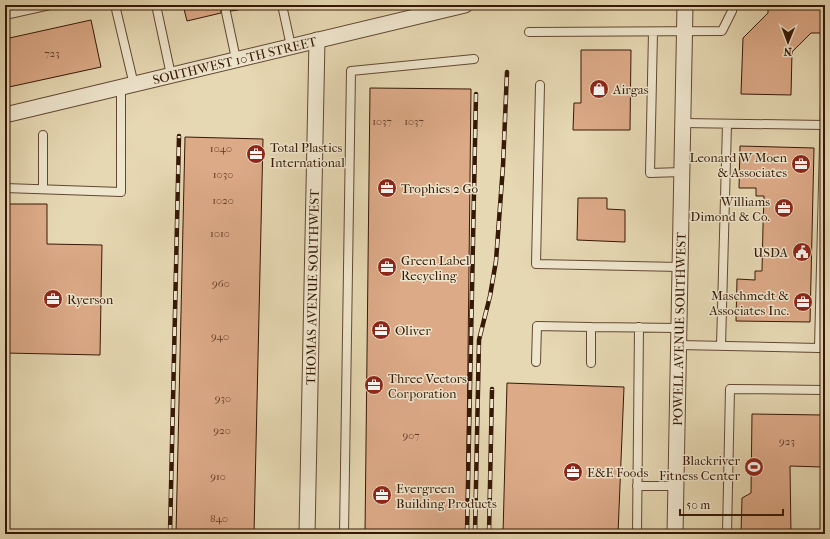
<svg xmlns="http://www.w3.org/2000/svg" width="830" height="539" font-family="'IM FELL French Canon',serif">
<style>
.building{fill:#da8;stroke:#361806}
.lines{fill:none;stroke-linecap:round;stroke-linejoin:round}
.lane-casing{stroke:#624831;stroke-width:10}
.street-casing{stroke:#624831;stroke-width:17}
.lane{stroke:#efe6ce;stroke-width:8}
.street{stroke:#efe6ce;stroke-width:15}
.rail-casing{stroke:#361806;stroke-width:4.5}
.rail{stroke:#efe6ce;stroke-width:3;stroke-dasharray:9;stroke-linecap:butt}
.labels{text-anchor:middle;stroke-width:3;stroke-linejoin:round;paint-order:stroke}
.number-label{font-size:11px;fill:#603c26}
.street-label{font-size:13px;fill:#361806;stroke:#efe6ce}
.poi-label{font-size:13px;fill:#361806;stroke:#efe6ce;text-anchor:start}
</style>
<rect width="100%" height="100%" fill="#e6d8b3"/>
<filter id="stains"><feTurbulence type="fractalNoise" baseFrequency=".005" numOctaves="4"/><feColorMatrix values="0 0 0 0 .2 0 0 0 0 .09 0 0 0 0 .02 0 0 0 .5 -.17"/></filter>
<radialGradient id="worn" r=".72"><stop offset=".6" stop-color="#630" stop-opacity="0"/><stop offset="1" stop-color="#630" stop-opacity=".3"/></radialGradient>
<path class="building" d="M183,5H237L238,10L231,11L228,7H224L221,10V13L187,21Z
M768,5H825V33H811L792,52L791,95L741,94L743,38L768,13Z
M91,20L101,67L9,87L5,69V39Z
M581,50H631L630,130H573L574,103H581Z
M370,88L471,89L466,534H365Z
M185,137L263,139L254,534H176Z
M740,146L814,148L810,322L736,321L737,279L755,280V271H762L763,227L764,196H756V188H739Z
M578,198H607V209L625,210V242L577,240Z
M5,204H47V244L102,245L100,355L5,353Z
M507,383L624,387L618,534H503Z
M752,414L823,415L822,467L790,466L791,534H741L742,498L751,493Z"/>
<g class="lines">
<g class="lane-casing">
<path id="lane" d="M115,5L134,85
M156,5L171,75
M282,5L291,46
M226,12L236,59
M5,15L50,5
M529,32L722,31L732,11L733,5
M653,32L650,173L682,172
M540,85L536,264L680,267
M825,102L819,348H825
M683,123L824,125
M5,188L121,192V88
M43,189V135
M679,345L819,348
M721,346L727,124
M536,362L537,326L591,327
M591,363V327L679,328
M637,486H676
M344,534L351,71L474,59
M637,534L639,327
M727,534L730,389L825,390"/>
</g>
<g class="street-casing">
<g id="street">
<path id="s1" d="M5,115L465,5"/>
<path id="s2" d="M307,534L317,40"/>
<path id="s3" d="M675,534L685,5"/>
</g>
</g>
<use href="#lane" class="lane"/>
<use href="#street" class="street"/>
<g class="rail-casing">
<path id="rail" d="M170,534L179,136
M467,534L476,94
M475,534L479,340L490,296L496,261L503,166L507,72
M489,534L492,389"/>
</g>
<use href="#rail" class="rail"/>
</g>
<defs>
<g id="shop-disc" transform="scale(1)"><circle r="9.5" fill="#8f2418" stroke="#efe6ce"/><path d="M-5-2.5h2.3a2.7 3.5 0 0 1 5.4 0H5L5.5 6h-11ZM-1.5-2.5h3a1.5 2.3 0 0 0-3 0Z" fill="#fff"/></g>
<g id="office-disc" transform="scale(1)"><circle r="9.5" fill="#8f2418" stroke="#efe6ce"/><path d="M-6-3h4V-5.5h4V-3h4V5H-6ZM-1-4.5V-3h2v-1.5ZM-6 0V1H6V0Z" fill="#fff"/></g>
<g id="civic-disc" transform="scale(1)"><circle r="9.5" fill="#8f2418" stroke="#efe6ce"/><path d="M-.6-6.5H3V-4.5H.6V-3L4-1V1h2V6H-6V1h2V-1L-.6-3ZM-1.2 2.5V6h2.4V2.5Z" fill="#fff"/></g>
<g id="stadium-disc" transform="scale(1)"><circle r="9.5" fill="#8f2418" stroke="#efe6ce"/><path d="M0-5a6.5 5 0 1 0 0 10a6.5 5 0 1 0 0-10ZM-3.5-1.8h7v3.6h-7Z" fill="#fff"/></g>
</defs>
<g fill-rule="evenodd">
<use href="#shop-disc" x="599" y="89"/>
<use href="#office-disc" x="256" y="154"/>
<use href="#office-disc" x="801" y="164"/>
<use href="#office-disc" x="387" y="188"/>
<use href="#office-disc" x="784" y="208"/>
<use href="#civic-disc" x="802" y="252"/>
<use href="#office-disc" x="387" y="267"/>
<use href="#office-disc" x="53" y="299"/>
<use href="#office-disc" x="803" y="302"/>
<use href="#office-disc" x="381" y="330"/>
<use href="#office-disc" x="374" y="385"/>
<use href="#stadium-disc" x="754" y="467"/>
<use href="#office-disc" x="573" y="472"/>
<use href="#office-disc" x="382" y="495"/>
</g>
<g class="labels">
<g class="number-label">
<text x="52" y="57">723</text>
<text x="382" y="125">1037</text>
<text x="414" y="125">1037</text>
<text x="221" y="152">1040</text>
<text x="223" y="178">1030</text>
<text x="223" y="204">1020</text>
<text x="220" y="237">1010</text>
<text x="221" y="287">960</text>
<text x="220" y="340">940</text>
<text x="223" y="402">930</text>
<text x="222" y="434">920</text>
<text x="411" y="439">907</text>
<text x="787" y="445">923</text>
<text x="218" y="480">910</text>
<text x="219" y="522">840</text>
</g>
<g class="street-label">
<text dy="5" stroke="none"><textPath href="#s1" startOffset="236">SOUTHWEST 10TH STREET</textPath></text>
<text dy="5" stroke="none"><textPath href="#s2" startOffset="247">THOMAS AVENUE SOUTHWEST</textPath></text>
<text dy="5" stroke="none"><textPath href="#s3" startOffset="205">POWELL AVENUE SOUTHWEST</textPath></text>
</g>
<g class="poi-label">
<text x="613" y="94">Airgas</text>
<text x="270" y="152">Total Plastics<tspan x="270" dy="15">International</tspan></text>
<text x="787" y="162" text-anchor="end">Leonard W Moen<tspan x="787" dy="15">&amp; Associates</tspan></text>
<text x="401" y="193">Trophies 2 Go</text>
<text x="770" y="206" text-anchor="end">Williams<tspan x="770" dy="15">Dimond &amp; Co.</tspan></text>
<text x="788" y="257" text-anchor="end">USDA</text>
<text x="401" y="265">Green Label<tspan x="401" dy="15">Recycling</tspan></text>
<text x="789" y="300" text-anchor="end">Maschmedt &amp;<tspan x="789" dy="15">Associates Inc.</tspan></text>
<text x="67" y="304">Ryerson</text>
<text x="395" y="335">Oliver</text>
<text x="388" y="383">Three Vectors<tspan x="388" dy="15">Corporation</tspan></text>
<text x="740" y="465" text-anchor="end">Blackriver<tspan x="740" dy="15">Fitness Center</tspan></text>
<text x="587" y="477">E&amp;E Foods</text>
<text x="396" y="493">Evergreen<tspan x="396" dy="15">Building Products</tspan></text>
</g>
</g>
<rect width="830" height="539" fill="none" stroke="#e6d8b3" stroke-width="20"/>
<rect x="6" y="6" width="818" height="527" fill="none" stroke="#361806" stroke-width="2"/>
<rect x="10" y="10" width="810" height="519" fill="none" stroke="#361806"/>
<g transform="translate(788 42) rotate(181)" stroke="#efe6ce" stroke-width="3" paint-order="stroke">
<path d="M0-3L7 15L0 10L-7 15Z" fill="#361806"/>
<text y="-6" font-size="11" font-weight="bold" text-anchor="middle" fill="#361806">N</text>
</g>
<path d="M680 509v6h103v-6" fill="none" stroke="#361806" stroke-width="2"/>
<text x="686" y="509" font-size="12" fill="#361806" stroke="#efe6ce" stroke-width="3" paint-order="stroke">50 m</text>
<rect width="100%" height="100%" filter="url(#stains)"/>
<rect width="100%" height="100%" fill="url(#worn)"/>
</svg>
